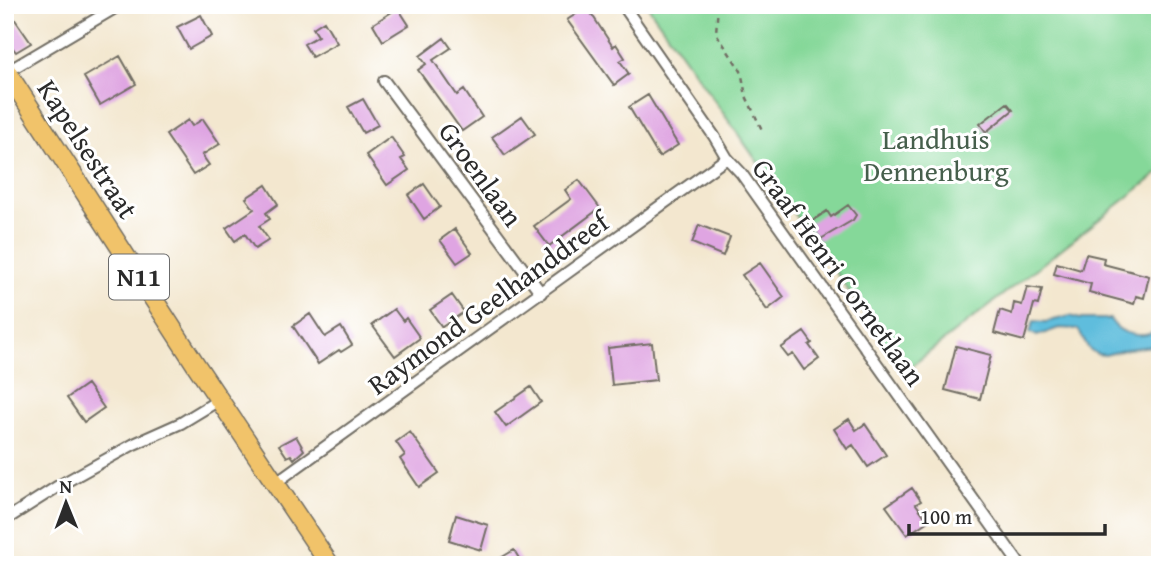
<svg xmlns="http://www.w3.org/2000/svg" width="1165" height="570" font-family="'Gentium Book Plus',serif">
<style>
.green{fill:#85d899;stroke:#588262;stroke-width:2}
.water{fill:#5fbddd;stroke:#457484;stroke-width:2}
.building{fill:#dfa5e2}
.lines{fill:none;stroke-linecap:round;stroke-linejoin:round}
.street-casing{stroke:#716d64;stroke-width:14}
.primary-casing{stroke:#716d64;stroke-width:21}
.path{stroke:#716d64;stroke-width:2.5;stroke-dasharray:5 5;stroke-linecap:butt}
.street{stroke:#fff;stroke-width:10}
.primary{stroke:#f1c36a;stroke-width:18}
.labels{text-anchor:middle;stroke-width:6;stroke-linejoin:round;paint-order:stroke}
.shield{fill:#fff;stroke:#6b6b6b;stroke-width:2}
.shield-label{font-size:26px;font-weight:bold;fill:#2b2b2b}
.park-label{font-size:28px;fill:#465f4c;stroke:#fff}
.street-label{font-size:28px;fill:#2b2b2b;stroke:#fff}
</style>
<rect width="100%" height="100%" fill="#fff"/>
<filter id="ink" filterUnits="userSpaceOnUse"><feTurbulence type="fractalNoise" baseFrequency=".0143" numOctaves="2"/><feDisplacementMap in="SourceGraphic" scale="14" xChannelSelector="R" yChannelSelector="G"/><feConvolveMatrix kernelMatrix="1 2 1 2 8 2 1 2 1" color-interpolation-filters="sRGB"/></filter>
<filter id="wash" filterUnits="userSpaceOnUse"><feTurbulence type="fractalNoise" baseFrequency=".00686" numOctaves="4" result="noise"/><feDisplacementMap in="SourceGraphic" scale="28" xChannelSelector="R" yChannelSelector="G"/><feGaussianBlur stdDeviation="1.57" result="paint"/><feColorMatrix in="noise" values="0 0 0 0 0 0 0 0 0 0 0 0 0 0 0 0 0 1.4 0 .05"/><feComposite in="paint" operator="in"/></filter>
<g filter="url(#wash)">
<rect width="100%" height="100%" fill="#f3e7cf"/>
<path class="green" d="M647,5H1160V172L905,371Z"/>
<path class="water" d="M1070,316L1080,319H1110C1120,336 1143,340 1160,329V345L1128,349L1105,355L1097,354L1089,349L1078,329L1059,328L1037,336L1030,332L1034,321L1046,322Z"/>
<g id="blocks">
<path class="building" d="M5,5L31,43L16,52L5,38Z
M587,7L613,47L616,44L625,58L620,61L629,74L614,85L567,20Z
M398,8L409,25L383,41L373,24Z
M201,15L212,36L189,49L177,27Z
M324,21L337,43L312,57L304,44L318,36L313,28Z
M444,38L451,48L433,60L457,95L464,90L482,117L462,131L418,70L426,64L420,56Z
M120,56L136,84L100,105L84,77Z
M648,95L678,145L659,157L629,107Z
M363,99L378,125L363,133L348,107Z
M1007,103L1013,110L986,132L980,124Z
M522,116L535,134L505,155L492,137Z
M203,119L220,144L202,155L209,165L193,175L166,135L188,120L192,126Z
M391,137L405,157L401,159L409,170L387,185L366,155Z
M579,180L600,208L549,246L534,226L571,199L565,190Z
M424,184L440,207L424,219L408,195Z
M266,185L278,204L266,213L270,219L259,226L269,240L255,249L245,234L235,241L226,228L254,209L246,198Z
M848,205L856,215L853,220L819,240L808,224L827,211L831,217Z
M699,225L730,237L723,256L692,243Z
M455,229L472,253L457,263L440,240Z
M1086,254L1104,258L1103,264L1149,276L1144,298L1136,296L1134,304L1089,292L1091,284L1054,274L1057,263L1081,270Z
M760,263L784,297L767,310L742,275Z
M1027,287L1042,289L1038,305L1034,304L1024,341L994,333L1000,310L1012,314L1014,303L1022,305Z
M452,295L464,312L442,327L430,310Z
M394,309L403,321L406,318L420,338L395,356L372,325Z
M310,314L325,337L341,327L352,345L341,352L339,350L318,364L293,326Z
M804,332L812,343L809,345L819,359L804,370L793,354L788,357L781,348Z
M652,343L656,380L612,385L608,348Z
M956,346L991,355L980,399L945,390Z
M87,384L104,408L84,422L67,398Z
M531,387L541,402L506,427L495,412Z
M849,419L856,430L865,424L886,455L868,467L853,445L847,449L834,429Z
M410,432L439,473L419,487L400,459L405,455L396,442Z
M296,436L304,450L294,459L291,455L287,457L279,445Z
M912,488L921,501L916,504L928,521L907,535L886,506Z
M456,515L488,525L481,550L449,540Z
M514,550L523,565H489Z"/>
</g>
</g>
<g filter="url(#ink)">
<use href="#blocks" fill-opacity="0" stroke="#716d64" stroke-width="2"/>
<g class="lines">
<g class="street-casing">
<path id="street" d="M623,5L714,136L727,158L741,173L1020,565
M5,73L120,5
M384,81L541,293
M275,483L727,158
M5,520L60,485L134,444L181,423L219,400"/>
</g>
<g class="primary-casing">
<path id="primary" d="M5,69L196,365L330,565"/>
</g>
<path class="path" d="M718,5L716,33L741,71L746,96L763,132"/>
<use href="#street" class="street"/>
<use href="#primary" class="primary"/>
</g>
</g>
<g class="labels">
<rect class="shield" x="109" y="254.5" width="60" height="45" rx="5"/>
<g class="shield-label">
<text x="139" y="286">N11</text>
</g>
<g class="park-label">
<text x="936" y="149">Landhuis<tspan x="936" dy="32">Dennenburg</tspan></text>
</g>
<g class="street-label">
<text transform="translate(88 149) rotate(57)" y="10">Kapelsestraat</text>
<text transform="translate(481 174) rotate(54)" y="10">Groenlaan</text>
<text transform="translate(839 272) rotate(54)" y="10">Graaf Henri Cornetlaan</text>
<text transform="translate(488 303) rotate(-36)" y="10">Raymond Geelhanddreef</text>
</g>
</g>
<rect width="1165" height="570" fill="none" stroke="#fff" stroke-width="28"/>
<g transform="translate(66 503) rotate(359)" stroke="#ffffff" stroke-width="5" paint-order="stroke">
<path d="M0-5L12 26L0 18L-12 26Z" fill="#2b2b2b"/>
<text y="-10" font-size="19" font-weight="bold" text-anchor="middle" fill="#2b2b2b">N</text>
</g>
<path d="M909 524v10h196v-10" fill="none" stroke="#2b2b2b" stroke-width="3.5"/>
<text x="920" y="524" font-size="21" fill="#2b2b2b" stroke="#ffffff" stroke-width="5" paint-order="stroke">100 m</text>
</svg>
